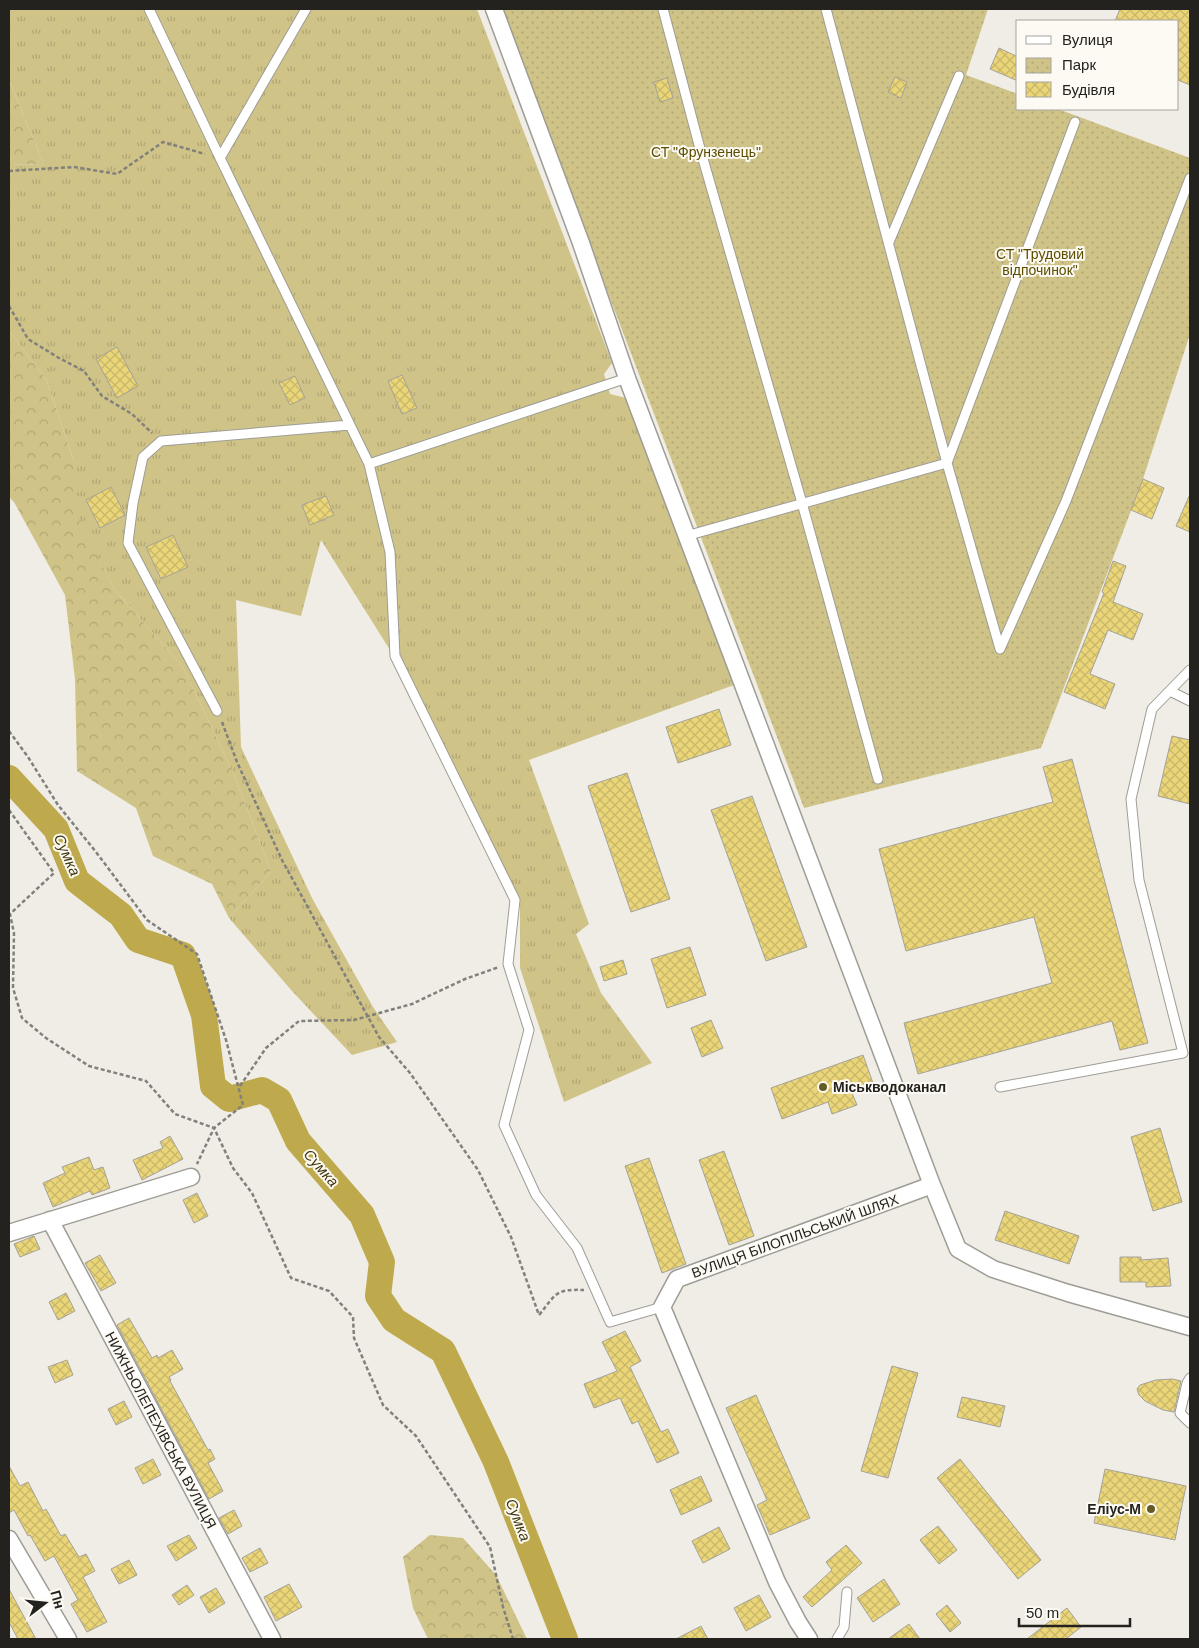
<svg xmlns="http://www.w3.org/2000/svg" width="1199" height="1648" font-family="Helvetica,sans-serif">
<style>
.grass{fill:url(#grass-tufts)}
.forest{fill:url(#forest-crowns)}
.park{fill:url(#park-dots)}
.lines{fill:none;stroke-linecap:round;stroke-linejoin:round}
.river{stroke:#bea94c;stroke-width:26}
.building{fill:url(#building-cross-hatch);stroke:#a4a29b}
.lane-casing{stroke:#9e9d95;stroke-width:11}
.street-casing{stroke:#9e9d95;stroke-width:19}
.path{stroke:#81807a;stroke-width:2.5;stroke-dasharray:4 2.5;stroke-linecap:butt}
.lane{stroke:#fff;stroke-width:9}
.street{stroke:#fff;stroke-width:16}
.poi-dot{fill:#655a26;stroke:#fcfaf2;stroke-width:2}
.labels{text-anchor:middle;stroke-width:4;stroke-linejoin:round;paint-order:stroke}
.park-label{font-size:14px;fill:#5b4d00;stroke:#fcfaf2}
.poi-label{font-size:14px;font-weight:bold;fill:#23221f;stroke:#fcfaf2;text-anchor:start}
.street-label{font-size:14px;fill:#23221f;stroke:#fcfaf2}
.water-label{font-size:15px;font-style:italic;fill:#413910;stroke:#fcfaf2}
</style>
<defs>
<pattern id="grass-tufts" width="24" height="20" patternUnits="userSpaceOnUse" patternTransform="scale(1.25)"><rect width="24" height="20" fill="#d0c388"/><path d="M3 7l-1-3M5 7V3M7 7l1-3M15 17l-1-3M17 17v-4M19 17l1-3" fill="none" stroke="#b2a775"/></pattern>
<pattern id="forest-crowns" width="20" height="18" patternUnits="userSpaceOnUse" patternTransform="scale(1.25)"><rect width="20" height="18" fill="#d0c388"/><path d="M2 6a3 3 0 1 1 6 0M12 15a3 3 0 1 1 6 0" fill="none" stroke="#b2a775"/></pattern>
<pattern id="park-dots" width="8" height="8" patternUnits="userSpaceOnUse" patternTransform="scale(1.25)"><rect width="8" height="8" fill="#d0c388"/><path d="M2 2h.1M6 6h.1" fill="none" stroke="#b2a775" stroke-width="1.8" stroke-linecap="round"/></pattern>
<pattern id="building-cross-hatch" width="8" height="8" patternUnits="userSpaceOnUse" patternTransform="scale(1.25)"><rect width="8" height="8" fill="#ead579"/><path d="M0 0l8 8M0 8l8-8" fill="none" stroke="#c8b768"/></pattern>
</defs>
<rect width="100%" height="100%" fill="#efede5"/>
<path class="grass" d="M9,9H477L612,363L604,374L610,394L626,398L734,685L529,760L589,924L576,934L601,993L652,1063L564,1102L520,968V899L395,658L321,540L301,616L236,600L241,747L312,898L373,1007L397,1042L352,1055L292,991L229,918L271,872L235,777L183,667L114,589L74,511V462L46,379L9,331V164L44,165L9,80Z"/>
<path class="forest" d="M9,80L44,165L9,164Z
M9,331L46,379L74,462L75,511L114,589L183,667L235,777L271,872L229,918L212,884L153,856L136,808L77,771L75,679L65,595L14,502L9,497Z
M430,1535L463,1538L496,1575L527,1639H428L413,1608L403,1557Z"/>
<path class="park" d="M500,9H988L966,75L1018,94V109H1058L1190,158V334L1143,479L1041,748L804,808Z"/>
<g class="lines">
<path class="river" d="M9,778L56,829L77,881L121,915L138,940L183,955L204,1015L213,1086L229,1099L262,1090L279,1100L298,1141L362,1215L382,1262L378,1296L394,1320L443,1351L496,1462L565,1639"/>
</g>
<path class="building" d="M1120,9H1190V85L1178,80V21H1115Z
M999,48L1018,57V81L990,69Z
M895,77L907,82L901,98L888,92Z
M667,78L673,98L660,102L654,82Z
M117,347L138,386L117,398L96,359Z
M402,375L417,408L402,414L388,381Z
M295,376L305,398L290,405L279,383Z
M1143,479L1164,488L1152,519L1131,510Z
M111,487L125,515L100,528L86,500Z
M1190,494V532L1176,526Z
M326,496L334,515L310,525L302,505Z
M173,535L188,567L161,579L146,547Z
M1113,561L1126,566L1113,602L1143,614L1133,640L1108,630L1090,674L1115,684L1105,709L1064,692L1104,593L1102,592Z
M719,709L731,745L678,763L666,727Z
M1172,736L1190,740V804L1158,796Z
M1072,759L1148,1043L1120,1050L1112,1021L918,1074L904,1023L1052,983L1034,917L906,951L879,849L1053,802L1043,767Z
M627,773L670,899L631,912L588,786Z
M752,796L807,947L766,961L711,810Z
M690,947L706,995L667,1008L651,959Z
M623,960L627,974L604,981L600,967Z
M711,1020L723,1048L702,1057L691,1028Z
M863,1055L874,1086L852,1093L857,1105L832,1114L828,1102L782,1119L771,1088Z
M1160,1128L1182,1202L1153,1211L1131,1137Z
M170,1136L183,1159L142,1180L133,1160L163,1148L160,1142Z
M724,1151L754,1236L729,1245L699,1160Z
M89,1157L94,1170L103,1167L110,1188L92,1195L90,1191L53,1207L43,1183L65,1173L62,1167Z
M649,1158L686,1264L662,1273L625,1166Z
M197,1193L208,1216L194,1223L183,1200Z
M1005,1211L1079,1236L1069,1264L995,1240Z
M34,1236L40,1249L20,1257L14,1244Z
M100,1255L116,1283L101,1291L85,1263Z
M1120,1257H1141V1260L1168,1258L1171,1286L1146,1287V1282H1120Z
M66,1293L75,1311L58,1320L49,1302Z
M129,1318L152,1358L157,1355L158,1358L172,1350L183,1369L169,1377L171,1380L170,1381L208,1450L210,1449L215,1459L208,1463L223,1491L209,1499L117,1325Z
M625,1331L641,1361L630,1367L661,1432L668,1429L679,1453L657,1463L638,1421L632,1424L620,1398L594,1408L584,1384L617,1371L602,1342Z
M67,1360L73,1375L55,1383L48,1367Z
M892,1366L918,1373L888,1478L861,1471Z
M1172,1379L1181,1381L1174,1412L1163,1410L1145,1401L1139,1395L1137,1389L1140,1385L1156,1380Z
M756,1395L810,1518L770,1535L757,1505L767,1500L726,1408Z
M962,1397L1005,1406L1000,1427L957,1417Z
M124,1401L132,1417L116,1425L108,1409Z
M153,1459L161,1475L143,1484L135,1468Z
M960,1459L1041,1560L1018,1579L937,1478Z
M9,1466L20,1486L28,1482L43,1511L46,1509L61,1536L65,1534L79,1557L86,1554L95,1571L83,1577L107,1622L87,1632L71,1604L78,1600L54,1556L45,1561L30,1535L28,1536L14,1510L9,1513Z
M1105,1469L1186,1486L1175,1540L1094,1523Z
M701,1476L712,1501L681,1515L670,1490Z
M234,1510L242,1526L228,1534L219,1518Z
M938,1526L957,1550L939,1564L920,1540Z
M719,1527L730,1549L703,1563L692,1541Z
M189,1535L197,1548L176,1561L167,1546Z
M846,1545L862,1563L812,1607L803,1597L832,1570L826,1562Z
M260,1548L268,1563L250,1572L242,1558Z
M129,1560L137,1575L119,1584L111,1569Z
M884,1579L900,1604L873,1622L857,1598Z
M289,1584L302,1607L276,1621L264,1597Z
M187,1585L194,1595L179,1605L172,1595Z
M216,1588L225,1603L209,1613L200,1597Z
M9,1589L36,1639H18L9,1622Z
M759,1595L771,1617L746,1631L734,1608Z
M947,1605L961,1623L950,1632L936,1614Z
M1067,1608L1081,1627L1066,1639H1027Z
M909,1624L920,1639H888Z
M701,1626L708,1639H676Z"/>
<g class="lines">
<g class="lane-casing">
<path id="lane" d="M149,9L220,158
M306,9L220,158L369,464L390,552L395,656L515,900L508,964L529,1030L504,1125L536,1195L577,1248L610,1322L662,1307
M663,9L699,145L802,503L878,779
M826,9L947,463L1000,649L1066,501L1190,178
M889,242L959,76
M369,464L627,378
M686,536L947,463L1075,122
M1170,691L1190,701
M217,711L128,543L133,503L143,457L161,441L350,425
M1000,1087L1183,1053L1139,880L1131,799L1152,709L1190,670
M1190,1378L1187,1383L1180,1413L1190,1423
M837,1639L844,1627L847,1592"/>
</g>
<g class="street-casing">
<path id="street" d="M494,9L581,243L627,378L932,1185
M50,1220L272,1639
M9,1233L191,1177
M9,1539L68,1639
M809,1639L798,1622L777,1582L662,1307L677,1279L932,1185L958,1249L993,1269L1068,1293L1190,1327"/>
</g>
<path class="path" d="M9,171L74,167L117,174L163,142L205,154
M9,306L28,339L59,358L84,371L102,396L132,414L152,433
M222,722L237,762L282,860L379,1037L410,1073L478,1170L511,1237L539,1315C557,1293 555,1289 584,1290
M9,731L28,757L58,805L96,852L147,920L197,954L226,1040L243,1105L214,1128L197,1164
M9,810L54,873L10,914L14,933L13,988L22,1018L46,1038L89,1066L146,1081L175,1114L214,1128L233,1168L252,1193L291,1278L329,1291L353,1317L354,1338L383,1405L416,1436L490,1547L503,1607L513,1639
M240,1086L266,1048L299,1021L354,1020L412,1004L465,979L499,967"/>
<use href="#lane" class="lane"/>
<use href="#street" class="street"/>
</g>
<g class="poi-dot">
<circle cx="823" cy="1087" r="5"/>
<circle cx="1151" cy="1509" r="5"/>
</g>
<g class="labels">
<g class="park-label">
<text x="706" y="157">СТ "Фрунзенець"</text>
<text x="1040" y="259">СТ "Трудовий<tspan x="1040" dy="16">відпочинок"</tspan></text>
</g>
<g class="poi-label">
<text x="833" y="1092">Міськводоканал</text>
<text x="1141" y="1514" text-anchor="end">Еліус-М</text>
</g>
<g class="street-label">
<text transform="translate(795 1236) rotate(-20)" y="5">ВУЛИЦЯ БІЛОПІЛЬСЬКИЙ ШЛЯХ</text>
<text transform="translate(161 1430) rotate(62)" y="5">НИЖНЬОЛЕПЕХІВСЬКА ВУЛИЦЯ</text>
</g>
<g class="water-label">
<text transform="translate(67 855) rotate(66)" y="5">Сумка</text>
<text transform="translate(321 1168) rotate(49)" y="5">Сумка</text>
<text transform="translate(518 1520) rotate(69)" y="5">Сумка</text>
</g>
</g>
<rect width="1199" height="1648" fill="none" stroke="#23221f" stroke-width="20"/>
<rect x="1016" y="20" width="162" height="90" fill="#fcfaf2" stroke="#a5a49e"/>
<rect x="1026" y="36" width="25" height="8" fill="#ffffff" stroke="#a5a49e"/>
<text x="1062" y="45" font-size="15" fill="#23221f">Вулиця</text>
<rect x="1026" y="58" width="25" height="15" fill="url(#park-dots)" stroke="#a5a49e"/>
<text x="1062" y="70" font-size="15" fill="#23221f">Парк</text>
<rect x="1026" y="82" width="25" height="15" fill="url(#building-cross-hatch)" stroke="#a5a49e"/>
<text x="1062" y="95" font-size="15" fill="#23221f">Будівля</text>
<g transform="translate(45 1603) rotate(74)" stroke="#fcfaf2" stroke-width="4" paint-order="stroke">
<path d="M0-4L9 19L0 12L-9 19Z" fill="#23221f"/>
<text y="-8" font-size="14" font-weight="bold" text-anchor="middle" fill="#23221f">Пн</text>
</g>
<path d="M1019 1618v8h111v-8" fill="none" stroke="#23221f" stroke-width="2.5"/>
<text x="1026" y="1618" font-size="15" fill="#23221f" stroke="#fcfaf2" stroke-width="4" paint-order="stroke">50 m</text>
</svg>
